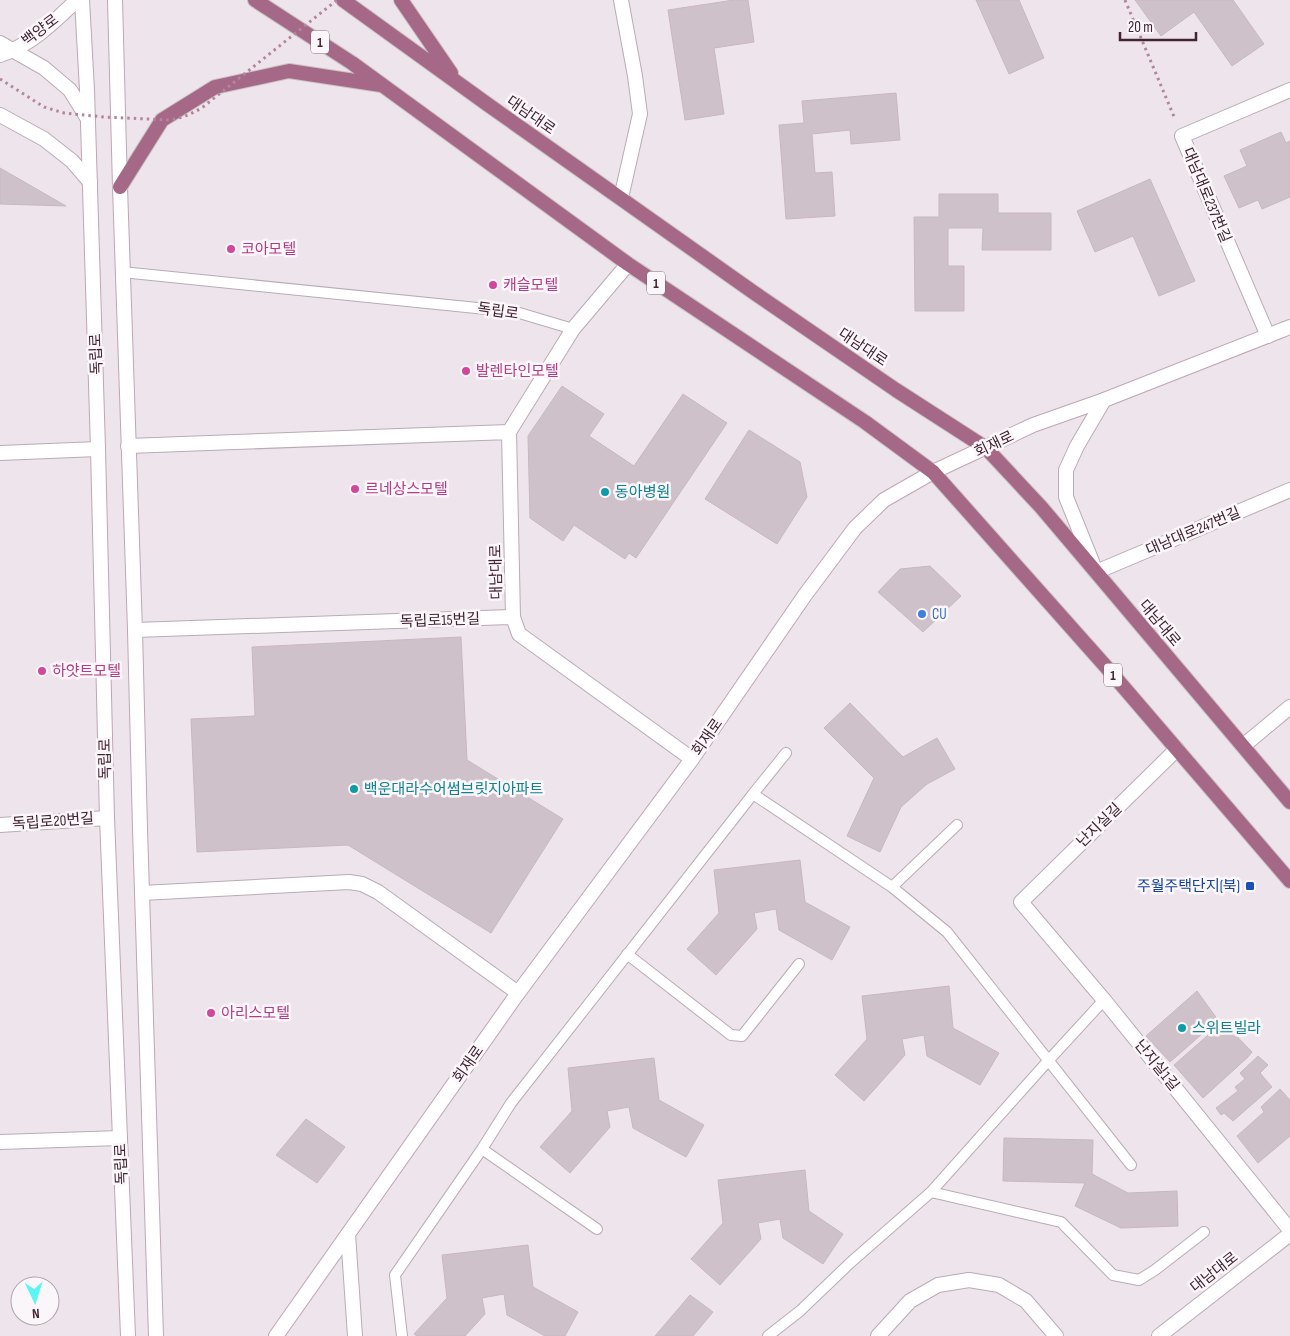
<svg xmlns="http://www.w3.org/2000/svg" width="1290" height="1336" font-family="'Sofia Sans Condensed','Noto Sans KR',sans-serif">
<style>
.building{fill:#cfc1ca;stroke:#c8b7c2}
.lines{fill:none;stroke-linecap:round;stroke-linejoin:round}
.service-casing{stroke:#baabb4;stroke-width:12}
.minor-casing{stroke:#baabb4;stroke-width:16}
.tertiary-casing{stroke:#baabb4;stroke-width:16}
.secondary-casing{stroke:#bea6b4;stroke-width:16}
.primary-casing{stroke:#cac1c6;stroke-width:16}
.path{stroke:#b3859e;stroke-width:3;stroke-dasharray:2.5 4;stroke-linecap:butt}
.service{stroke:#fff;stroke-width:10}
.minor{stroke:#fff;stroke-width:14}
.tertiary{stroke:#fff;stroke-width:14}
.secondary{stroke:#fff;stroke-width:14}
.primary{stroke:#a56987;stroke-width:14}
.path-bridge{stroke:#b3859e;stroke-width:3;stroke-dasharray:2.5 4;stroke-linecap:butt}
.hotel-dot{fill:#d1479c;stroke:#faf6f9;stroke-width:2}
.culture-dot{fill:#0f9aa8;stroke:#faf6f9;stroke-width:2}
.shop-dot{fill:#3f7fe0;stroke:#faf6f9;stroke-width:2}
.transit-dot{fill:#1a4fb4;stroke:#faf6f9;stroke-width:2}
.labels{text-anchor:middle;stroke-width:5;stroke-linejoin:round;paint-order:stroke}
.shield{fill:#faf6f9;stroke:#78626e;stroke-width:1}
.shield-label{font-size:14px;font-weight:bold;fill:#412333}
.street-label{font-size:15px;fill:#412333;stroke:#faf6f9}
.hotel-label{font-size:15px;fill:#b23c85;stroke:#faf6f9;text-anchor:start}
.culture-label{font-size:15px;fill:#0d838f;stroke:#faf6f9;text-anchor:start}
.shop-label{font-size:15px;fill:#366cbe;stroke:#faf6f9;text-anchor:start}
.transit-label{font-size:15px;fill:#164399;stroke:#faf6f9;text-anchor:end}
</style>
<rect width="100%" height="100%" fill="#eee5ec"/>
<path class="building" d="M734,0H748L754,42L714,48L724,114L685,120L668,10Z
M976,0H1019L1044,58L1009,74Z
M1135,0H1233L1264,44L1232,66L1194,12L1161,36Z
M896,93L900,140L851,144L850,130L812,134L815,173L832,172L835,216L786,219L779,125L804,123L802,101Z
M1281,132L1286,143L1290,141V197L1262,209L1258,200L1239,208L1224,176L1247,166L1240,150Z
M0,168L66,206L0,204Z
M1150,179L1195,281L1159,296L1133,236L1095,252L1077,211Z
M939,194H998V213H1051V250H982L983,228H948V266H964V311H915L914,217H939Z
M562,386L604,414L589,436L634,466L683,394L727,423L636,558L629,553L625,559L574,525L563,541L530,518L528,436Z
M749,430L800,462L807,497L777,544L705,499Z
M930,566L961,596L923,632L878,592L900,569Z
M461,637L467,760L563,819L491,933L348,845L197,852L191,719L255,716L252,647Z
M850,703L903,757L937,738L955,769L927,784L901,807L880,852L847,836L874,778L824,728Z
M800,860L805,902L850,927L832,960L779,930L776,909L754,913L757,929L716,975L687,949L719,913L714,870Z
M949,986L953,1028L999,1053L980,1085L927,1056L924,1035L902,1039L905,1055L864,1101L835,1075L867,1039L862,996Z
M1197,991L1218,1020L1170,1062L1146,1036Z
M1223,1022L1252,1052L1248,1057L1203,1098L1174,1065Z
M1258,1056L1268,1065L1260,1073L1272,1087L1233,1121L1224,1113L1221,1115L1216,1108L1238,1091L1235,1087L1245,1079L1240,1073Z
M654,1058L659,1100L704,1125L686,1157L633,1128L629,1107L607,1111L610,1127L570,1173L540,1147L572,1111L568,1068Z
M1280,1089L1290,1100V1136L1258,1163L1237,1136L1264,1112L1261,1107Z
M306,1119L345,1147L317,1183L276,1155Z
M1004,1138L1093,1140L1092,1174L1128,1193L1177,1191L1178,1226L1121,1228L1075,1206L1085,1183L1003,1181Z
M805,1170L809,1211L843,1234L823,1264L783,1238L780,1219L758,1223L761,1239L720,1285L691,1259L723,1223L718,1180Z
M528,1245L533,1287L578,1312L565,1336H545L507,1315L504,1294L482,1298L485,1314L465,1336H417L414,1334L447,1298L442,1255Z
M690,1295L713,1312L693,1336H655Z"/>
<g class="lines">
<g class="service-casing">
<path id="service" d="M122,272L516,312L573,329
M753,794L786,753
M892,887L957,825
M627,954L731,1035L742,1036L799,964
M482,1149L597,1229
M931,1192L1061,1222L1113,1275L1139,1280L1155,1270L1204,1232
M402,1336L395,1275L482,1149L511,1103L753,794L892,887L947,932L1131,1165
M768,1336L800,1311L850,1263L931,1192L1048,1061L1104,1000"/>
</g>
<g class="minor-casing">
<path id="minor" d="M621,198L640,114L635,76L621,0
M628,264L573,329L509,432L513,617L519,634L692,759
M1268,336L1182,136L1290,90
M128,446L509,432
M0,453L98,449
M1096,572L1290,490
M135,630L513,617
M1243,746L1290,707
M1177,749L1021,902L1104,1000L1290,1230
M0,825L107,818
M142,893L349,882L362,884L378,892L518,993
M0,1142L120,1138
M348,1234L355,1336
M878,1336L910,1301L938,1285L969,1280L999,1285L1026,1301L1056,1336
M1159,1336L1290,1234"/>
</g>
<g class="tertiary-casing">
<path id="tertiary" d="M0,43L44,68L70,90L88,119
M0,55C31,45 54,22 77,0
M0,115L44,139L72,161L90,182
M1095,569L1066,497V470L1077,446L1104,400"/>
</g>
<g class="secondary-casing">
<path id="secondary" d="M82,0L87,90L98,449L107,818L128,1336
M115,0L120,187L135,630L140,829L156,1336
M276,1336L518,993L692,759L805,595L855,528L884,500L933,472L1033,425L1104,400L1290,327"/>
</g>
<g class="primary-casing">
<path id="primary" d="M255,0L352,63L628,264L865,422L933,472L1108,669L1290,881
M343,0L487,104L753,292L896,390L986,448L1041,507L1096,572L1290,802
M401,0L451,73
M120,187L162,120L215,87L289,71L381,85"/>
</g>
<path class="path" d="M1125,0L1175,119"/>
<use href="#service" class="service"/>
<use href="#minor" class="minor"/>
<use href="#tertiary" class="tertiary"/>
<use href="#secondary" class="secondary"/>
<use href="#primary" class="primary"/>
<path class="path-bridge" d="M0,79L44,107L64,113L104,117L169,120C182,118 192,114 203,107L337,0"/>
</g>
<g class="hotel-dot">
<circle cx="231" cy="249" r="5"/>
<circle cx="493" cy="285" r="5"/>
<circle cx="466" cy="371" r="5"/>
<circle cx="355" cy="489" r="5"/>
<circle cx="42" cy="671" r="5"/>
<circle cx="211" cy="1013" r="5"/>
</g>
<g class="culture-dot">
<circle cx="605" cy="492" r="5"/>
<circle cx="354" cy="789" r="5"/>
<circle cx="1182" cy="1028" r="5"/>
</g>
<circle class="shop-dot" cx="922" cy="614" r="5"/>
<rect class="transit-dot" x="1245" y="881" width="10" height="10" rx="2.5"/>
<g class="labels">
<g class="shield">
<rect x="311" y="30.5" width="18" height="23" rx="4"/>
<rect x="647" y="271.5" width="18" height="23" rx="4"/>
<rect x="1104" y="663.5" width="18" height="23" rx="4"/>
</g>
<g class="shield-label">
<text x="320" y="47">1</text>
<text x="656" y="288">1</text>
<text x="1113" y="680">1</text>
</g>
<g class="street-label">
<text transform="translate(40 30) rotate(-37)" y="5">백양로</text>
<text transform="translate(531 115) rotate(35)" y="5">대남대로</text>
<text transform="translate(1207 195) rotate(67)" y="5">대남대로237번길</text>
<text transform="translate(498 311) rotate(8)" y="5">독립로</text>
<text transform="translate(863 347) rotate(34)" y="5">대남대로</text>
<text transform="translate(96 354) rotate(-92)" y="5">독립로</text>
<text transform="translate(994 444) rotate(-26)" y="5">회재로</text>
<text transform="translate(1193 531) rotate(-23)" y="5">대남대로247번길</text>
<text transform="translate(496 572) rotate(-91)" y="5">대남대로</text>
<text transform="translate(440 620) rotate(-2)" y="5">독립로15번길</text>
<text transform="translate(1160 623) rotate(50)" y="5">대남대로</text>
<text transform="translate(707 737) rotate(-55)" y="5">회재로</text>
<text transform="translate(105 759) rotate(-91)" y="5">독립로</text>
<text transform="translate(53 821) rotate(-4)" y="5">독립로20번길</text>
<text transform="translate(1099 825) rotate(-44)" y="5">난지실길</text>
<text transform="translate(468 1064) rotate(-55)" y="5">회재로</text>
<text transform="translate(1157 1065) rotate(51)" y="5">난지실1길</text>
<text transform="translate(121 1164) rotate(-92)" y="5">독립로</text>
<text transform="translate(1214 1272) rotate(-38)" y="5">대남대로</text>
</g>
<g class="hotel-label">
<text x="241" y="254">코아모텔</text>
<text x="503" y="290">캐슬모텔</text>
<text x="476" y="376">발렌타인모텔</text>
<text x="365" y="494">르네상스모텔</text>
<text x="52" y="676">하얏트모텔</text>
<text x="221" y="1018">아리스모텔</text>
</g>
<g class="culture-label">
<text x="615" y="497">동아병원</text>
<text x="364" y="794">백운대라수어썸브릿지아파트</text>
<text x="1192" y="1033">스위트빌라</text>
</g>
<g class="shop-label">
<text x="932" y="619">CU</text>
</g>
<g class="transit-label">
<text x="1240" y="891">주월주택단지(북)</text>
</g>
</g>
<g transform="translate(35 1301) rotate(176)"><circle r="24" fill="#faf6f9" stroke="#b0a2aa"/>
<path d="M0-4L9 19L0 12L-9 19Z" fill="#5cf5f5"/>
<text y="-8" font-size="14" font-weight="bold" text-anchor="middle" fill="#412333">N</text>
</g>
<path d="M1120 32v8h76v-8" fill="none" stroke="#412333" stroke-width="2.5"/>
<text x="1128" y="32" font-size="15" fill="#412333" stroke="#faf6f9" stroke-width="4" paint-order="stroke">20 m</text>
</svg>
